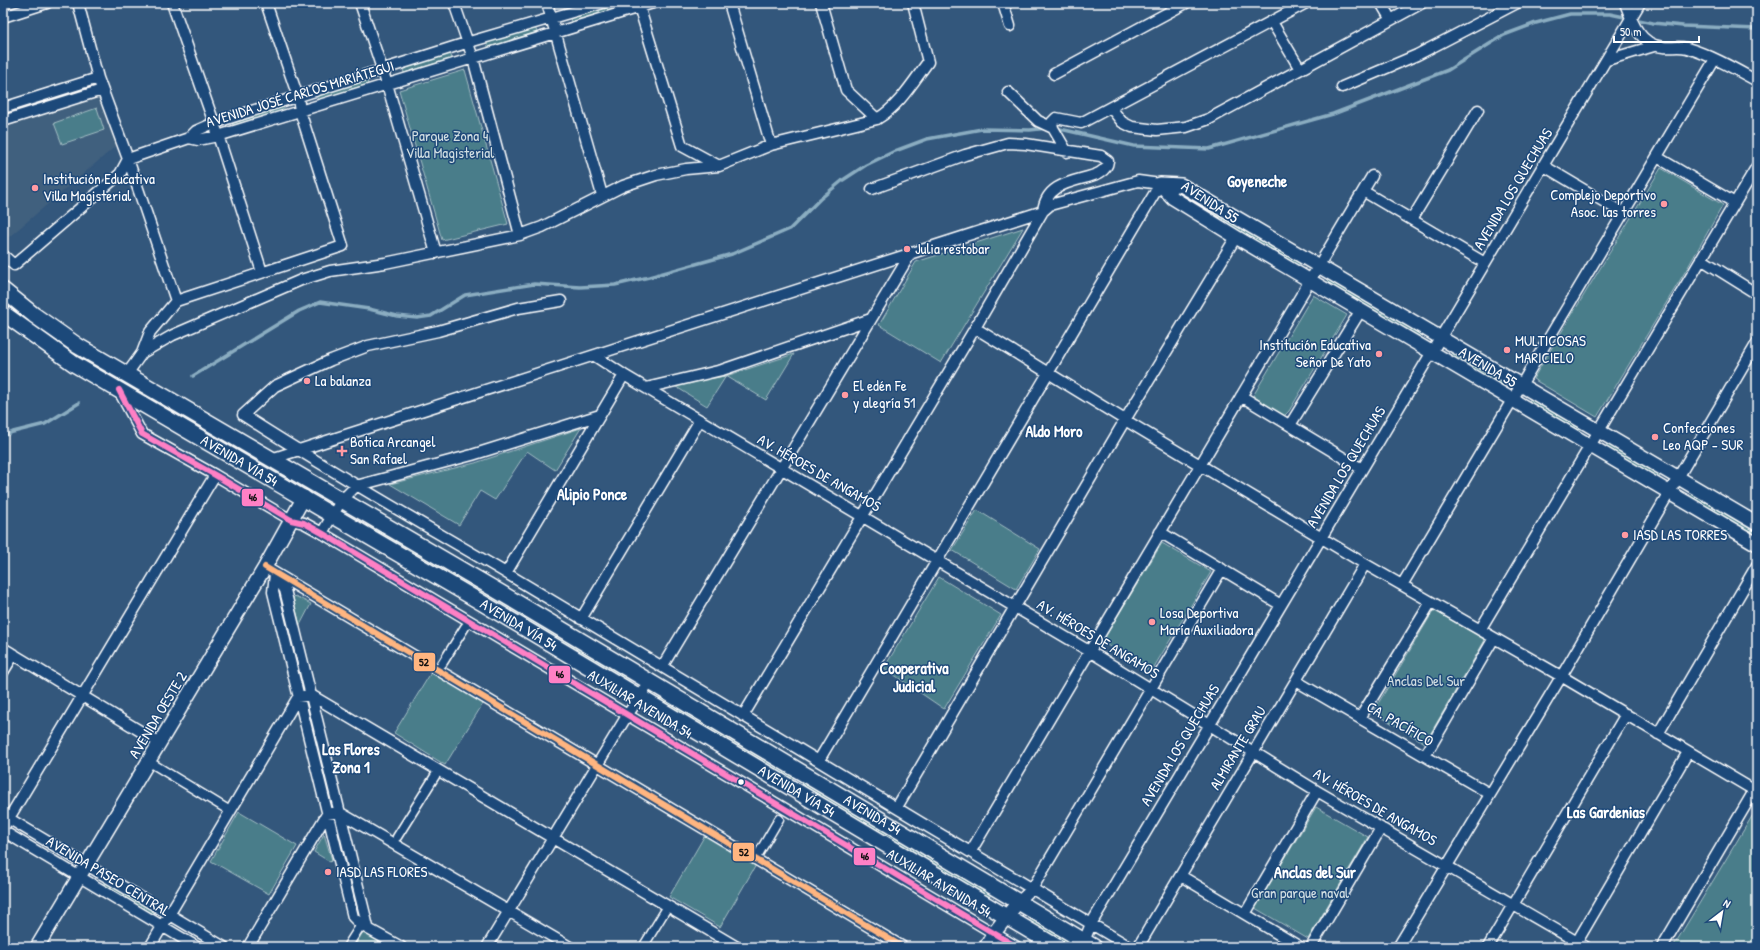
<svg xmlns="http://www.w3.org/2000/svg" width="1760" height="950" font-family="'Patrick Hand',sans-serif">
<style>
.built{fill:#41607e}
.green{fill:#487d8a;stroke:#a4bec4}
.lines{fill:none;stroke-linecap:round;stroke-linejoin:round}
.stream{stroke:#8badc1;stroke-width:3.5}
.pedestrian-casing{stroke:#fff;stroke-width:11}
.minor-casing{stroke:#fff;stroke-width:13}
.tertiary-casing{stroke:#fff;stroke-width:16}
.secondary-casing{stroke:#fff;stroke-width:18}
.pedestrian{stroke:#1f4a7a;stroke-width:8}
.minor{stroke:#1f4a7a;stroke-width:10}
.tertiary{stroke:#1f4a7a;stroke-width:13}
.secondary{stroke:#1f4a7a;stroke-width:15}
.bus-1-casing{stroke:#1f4a7a;stroke-width:9}
.bus-2-casing{stroke:#1f4a7a;stroke-width:9}
.bus-1{stroke:#ff80c5;stroke-width:6}
.bus-2{stroke:#ffb580;stroke-width:6}
.poi-dot{fill:#ff9aa2;stroke:#1f4a7a;stroke-width:1.5}
.bus-dot{fill:#fff;stroke:#1f4a7a;stroke-width:1.5}
.labels{text-anchor:middle;stroke-width:3;stroke-linejoin:round;paint-order:stroke}
.street-label{font-size:15px;fill:#fff;stroke:#1f4a7a}
.park-label{font-size:15px;fill:#d1dee2;stroke:#1f4a7a}
.poi-label{font-size:15px;fill:#fff;stroke:#1f4a7a;text-anchor:start}
.neighbourhood-label{font-size:16px;font-weight:bold;fill:#fff;stroke:#1f4a7a}
.line-badge{stroke:#1f4a7a;stroke-width:1.5}
.pale-badge-label{font-size:11px;text-anchor:middle;font-weight:bold;fill:#111}
</style>
<rect width="100%" height="100%" fill="#33577c"/>
<filter id="ink" filterUnits="userSpaceOnUse"><feTurbulence type="fractalNoise" baseFrequency=".025" numOctaves="2"/><feDisplacementMap in="SourceGraphic" scale="8" xChannelSelector="R" yChannelSelector="G"/><feConvolveMatrix kernelMatrix="1 2 1 2 8 2 1 2 1" color-interpolation-filters="sRGB"/></filter>
<g filter="url(#ink)">
<path class="built" d="M99,97L117,145L9,237L3,232V127Z"/>
<path class="green" d="M618,3L619,8L571,22L570,17Z
M535,27L537,32L488,47L487,42Z
M450,53L452,58L404,73L403,69Z
M465,70L508,224L442,240L399,90Z
M367,80L368,84L318,100L316,96Z
M283,106L285,111L233,126L232,121Z
M97,108L104,130L62,144L54,123Z
M1661,168L1723,205L1688,267L1597,417L1533,379Z
M1187,193L1301,261L1298,267L1183,199Z
M1023,228L941,363L879,325L916,262Z
M1329,278L1422,333L1419,338L1326,283Z
M1313,295L1347,315L1289,411L1284,416L1253,396Z
M3,298L121,377L117,383L70,354L3,306Z
M1453,351L1504,382L1501,387L1450,356Z
M794,354L766,400L726,376L707,406L673,385L726,376Z
M125,380L310,488L307,493L121,385Z
M1531,398L1581,428L1578,433L1528,403Z
M581,428L555,470L527,451L495,500L480,491L459,525L390,484L475,463Z
M1608,443L1661,474L1658,479L1605,448Z
M1693,492L1757,531L1754,535L1690,497Z
M977,510L1040,549L1016,589L952,550Z
M369,521L631,677L627,684L365,528Z
M1162,543L1211,572L1151,672L1102,642Z
M939,577L1001,615L944,709L884,668Z
M295,596L311,604L300,625L293,598Z
M282,597L303,680L299,681L278,598Z
M1434,610L1485,640L1425,743L1373,712Z
M432,671L484,702L445,765L394,733Z
M661,695L795,775L791,782L657,702Z
M312,715L332,799L328,800L307,716Z
M803,780L992,892L988,899L799,787Z
M1316,807L1368,837L1308,939L1255,908Z
M1757,808V947H1673Z
M239,812L297,846L269,894L211,861Z
M341,832L359,910L355,911L337,833Z
M324,834L332,860L330,862L314,852Z
M705,835L756,865L720,927L669,897Z
M105,881L155,911L153,914L102,884Z
M1032,917L1072,942L1071,947H1067L1028,924Z
M363,932L388,947H354Z"/>
<g class="lines">
<path class="stream" d="M1056,128L1134,146L1209,149L1333,114L1448,70L1504,35L1536,23L1570,14H1610L1653,23L1683,26L1757,29
M193,376L299,311L320,302L369,309L397,316L417,318L431,316L465,295L534,284L580,287L615,285L649,277L732,254L790,229L820,199L843,180L866,165L895,151L927,139L982,129L1030,130L1048,128
M3,436L13,432L45,424L79,403"/>
<g class="pedestrian-casing">
<path id="pedestrian" d="M442,664L465,627
M148,761L230,811
M397,837L435,776
M759,853L779,819
M347,947L361,925
M643,947L668,906"/>
</g>
<g class="minor-casing">
<path id="minor" d="M78,3L98,78L128,159L176,301
M172,3L214,123L262,272
M360,3L387,84L436,253
M454,3L473,58L520,235
M547,3L602,195
M638,3L682,146L719,166
M729,3L771,145
M821,3L846,90L877,119
M1003,3L1010,26
M1381,3L1391,20
M1625,3C1632,22 1640,45 1663,47C1670,48 1680,46 1687,48C1711,55 1735,69 1757,81
M3,17L47,3
M1272,22L1300,69
M1607,60L1654,46
M1054,74L1186,3
M1342,87L1417,55L1517,3
M1008,92L1038,121L1053,128
M3,108L98,78
M1111,108L1122,122L1132,127L1157,130L1186,127L1209,119L1422,3
M3,121L102,90
M189,138L198,140L218,136L653,3
M1067,152L1053,128L1052,122L1056,118L1081,123L1306,3
M1657,157L1735,203
M1544,166L1623,213
M1363,191L1485,263
M1412,219L1478,110
M3,255L14,265L120,174L128,159L189,138L196,131L214,123L466,43L603,3
M1701,259L1757,294
M561,301L518,308L438,331L368,346L331,360L275,386L243,415C329,471 418,521 506,573C714,697 921,824 1130,947
M975,328L1125,420L1365,564L1566,679L1757,792
M142,353L150,332L176,301L343,246L300,111L298,97L266,3
M595,356L624,375L1089,651L1317,791L1586,947
M127,374L142,353L173,335L301,280L330,271L385,263L520,235L542,227L623,186L656,175L686,169L719,166L771,145L877,119C899,106 913,82 928,62L913,3
M646,388L722,370L871,319
M119,391L142,434L215,475L291,520L304,523L322,533L1017,947
M1241,396L1362,469
M1290,425L1361,310
M271,459L1043,211L1050,205L1138,181L1160,184L819,760
M1160,532L1281,605
M322,533L341,501L356,486L472,455L600,415
M265,567L903,947
M506,573L624,375
M275,574L273,592L353,917L361,925L401,947
M276,576L285,590L368,927
M1402,585L1715,59
M581,619L700,420
M1480,630L1757,166
M3,648L160,743
M662,667L911,253
M3,672L14,654
M1296,681L1490,794
M743,716L975,328L1043,211C1048,170 1106,186 1108,161L1101,156L1026,144L1008,143L965,155L872,189
M1360,718L1431,602
M1658,734L1757,565
M1425,756L1494,638
M897,807L1125,420L1236,237
M3,815L224,947
M3,828L215,475
M3,831L197,947
M971,851L1372,176
M1181,876L1300,947
M1018,902L1032,889L1222,569
M1245,914L1317,791
M1082,946L1091,924L1640,3
M150,947L298,697L311,695L737,947
M248,947L327,814L339,812L570,947
M487,947L628,714L650,682
M1138,947L1365,564
M1311,947L1381,828
M1398,947L1561,677L1757,343
M1488,947L1626,714
M1574,947L1688,752
M1662,947L1757,786"/>
</g>
<g class="tertiary-casing">
<path id="tertiary" d="M1160,184L1173,198L1236,237L1757,544
M1160,184L1181,185L1757,524
M37,947L265,567L304,497
M986,947L994,933L1018,902"/>
</g>
<g class="secondary-casing">
<g id="secondary">
<path id="s1" d="M3,290L34,315L78,346L496,590L1094,947"/>
<path id="s2" d="M3,313L74,364L484,604L1057,947"/>
</g>
</g>
<use href="#pedestrian" class="pedestrian"/>
<use href="#minor" class="minor"/>
<use href="#tertiary" class="tertiary"/>
<use href="#secondary" class="secondary"/>
<g class="bus-1-casing">
<path id="bus-1" d="M119,390L142,434L215,475L291,520L304,523L322,533L1017,947"/>
</g>
<g class="bus-2-casing">
<path id="bus-2" d="M265,567L903,947"/>
</g>
<use href="#bus-1" class="bus-1"/>
<use href="#bus-2" class="bus-2"/>
</g>
</g>
<g class="poi-dot">
<circle cx="35" cy="188" r="4"/>
<circle cx="1664" cy="204" r="4"/>
<circle cx="907" cy="249" r="4"/>
<circle cx="1507" cy="350" r="4"/>
<circle cx="1379" cy="354" r="4"/>
<circle cx="307" cy="381" r="4"/>
<circle cx="845" cy="395" r="4"/>
<circle cx="1655" cy="437" r="4"/>
<path d="M340 445h4v4h4v4h-4v4h-4v-4h-4v-4h4z"/>
<circle cx="1625" cy="535" r="4"/>
<circle cx="1152" cy="622" r="4"/>
<circle cx="328" cy="872" r="4"/>
</g>
<circle class="bus-dot" cx="741" cy="782" r="3.5"/>
<g class="labels">
<g class="street-label">
<text transform="translate(300 94) rotate(-17)" y="5">AVENIDA JOSÉ CARLOS MARIÁTEGUI</text>
<text transform="translate(1513 189) rotate(-59)" y="5">AVENIDA LOS QUECHUAS</text>
<text transform="translate(1210 202) rotate(33)" y="5">AVENIDA 55</text>
<text transform="translate(1488 367) rotate(31)" y="5">AVENIDA 55</text>
<text dy="5" stroke="none"><textPath href="#s2" startOffset="279">AVENIDA VÍA 54</textPath></text>
<text transform="translate(1346 467) rotate(-59)" y="5">AVENIDA LOS QUECHUAS</text>
<text transform="translate(819 473) rotate(30)" y="5">AV. HÉROES DE ANGAMOS</text>
<text dy="5" stroke="none"><textPath href="#s2" startOffset="603">AVENIDA VÍA 54</textPath></text>
<text transform="translate(1098 639) rotate(31)" y="5">AV. HÉROES DE ANGAMOS</text>
<text transform="translate(640 704) rotate(31)" y="5">AUXILIAR AVENIDA 54</text>
<text transform="translate(158 715) rotate(-59)" y="5">AVENIDA OESTE 2</text>
<text transform="translate(1400 724) rotate(30)" y="5">CA. PACÍFICO</text>
<text transform="translate(1180 745) rotate(-59)" y="5">AVENIDA LOS QUECHUAS</text>
<text transform="translate(1238 748) rotate(-59)" y="5">ALMIRANTE GRAU</text>
<text dy="5" stroke="none"><textPath href="#s2" startOffset="927">AVENIDA VÍA 54</textPath></text>
<text transform="translate(1375 807) rotate(30)" y="5">AV. HÉROES DE ANGAMOS</text>
<text dy="5" stroke="none"><textPath href="#s1" startOffset="1016">AVENIDA 54</textPath></text>
<text transform="translate(108 876) rotate(31)" y="5">AVENIDA PASEO CENTRAL</text>
<text transform="translate(939 883) rotate(31)" y="5">AUXILIAR AVENIDA 54</text>
</g>
<g class="park-label">
<text x="450" y="141">Parque Zona 4<tspan x="450" dy="17">Villa Magisterial</tspan></text>
<text x="1426" y="686">Anclas Del Sur</text>
<text x="1300" y="898">Gran parque naval</text>
</g>
<g class="poi-label">
<text x="43" y="184">Institución Educativa<tspan x="43" dy="17">Villa Magisterial</tspan></text>
<text x="1656" y="200" text-anchor="end">Complejo Deportivo<tspan x="1656" dy="17">Asoc. las torres</tspan></text>
<text x="915" y="254">Julia restobar</text>
<text x="1515" y="346">MULTICOSAS<tspan x="1515" dy="17">MARICIELO</tspan></text>
<text x="1371" y="350" text-anchor="end">Institución Educativa<tspan x="1371" dy="17">Señor De Yato</tspan></text>
<text x="315" y="386">La balanza</text>
<text x="853" y="391">El edén Fe<tspan x="853" dy="17">y alegría 51</tspan></text>
<text x="1663" y="433">Confecciones<tspan x="1663" dy="17">Leo AQP - SUR</tspan></text>
<text x="350" y="447">Botica Arcangel<tspan x="350" dy="17">San Rafael</tspan></text>
<text x="1633" y="540">IASD LAS TORRES</text>
<text x="1160" y="618">Losa Deportiva<tspan x="1160" dy="17">María Auxiliadora</tspan></text>
<text x="336" y="877">IASD LAS FLORES</text>
</g>
<g class="neighbourhood-label">
<text x="1257" y="187">Goyeneche</text>
<text x="1054" y="437">Aldo Moro</text>
<text x="592" y="500">Alipio Ponce</text>
<text x="914" y="674">Cooperativa<tspan x="914" dy="18">Judicial</tspan></text>
<text x="351" y="755">Las Flores<tspan x="351" dy="18">Zona 1</tspan></text>
<text x="1606" y="818">Las Gardenias</text>
<text x="1315" y="878">Anclas del Sur</text>
</g>
</g>
<g class="line-badge">
<rect x="241" y="488" width="23" height="19" rx="4" fill="#ff80c5"/>
<rect x="413" y="652" width="23" height="20" rx="4" fill="#ffb580"/>
<rect x="548" y="665" width="23" height="19" rx="4" fill="#ff80c5"/>
<rect x="732" y="842" width="23" height="20" rx="4" fill="#ffb580"/>
<rect x="853" y="847" width="23" height="19" rx="4" fill="#ff80c5"/>
</g>
<g class="pale-badge-label">
<text x="253" y="501">46</text>
<text x="424" y="666">52</text>
<text x="560" y="678">46</text>
<text x="744" y="856">52</text>
<text x="865" y="860">46</text>
</g>
<rect width="1760" height="950" fill="none" stroke="#1f4a7a" stroke-width="16"/>
<rect x="8" y="8" width="1744" height="934" fill="none" stroke="#fff" stroke-width="1.5" filter="url(#ink)"/>
<g transform="translate(1722 912) rotate(31)" stroke="#1f4a7a" stroke-width="3" paint-order="stroke">
<path d="M0-3L7 15L0 10L-7 15Z" fill="#ffffff"/>
<text y="-6" font-size="11" font-weight="bold" text-anchor="middle" fill="#ffffff">N</text>
</g>
<path d="M1614 36v6h85v-6" fill="none" stroke="#ffffff" stroke-width="2"/>
<text x="1620" y="36" font-size="12" fill="#ffffff" stroke="#1f4a7a" stroke-width="3" paint-order="stroke">50 m</text>
</svg>
